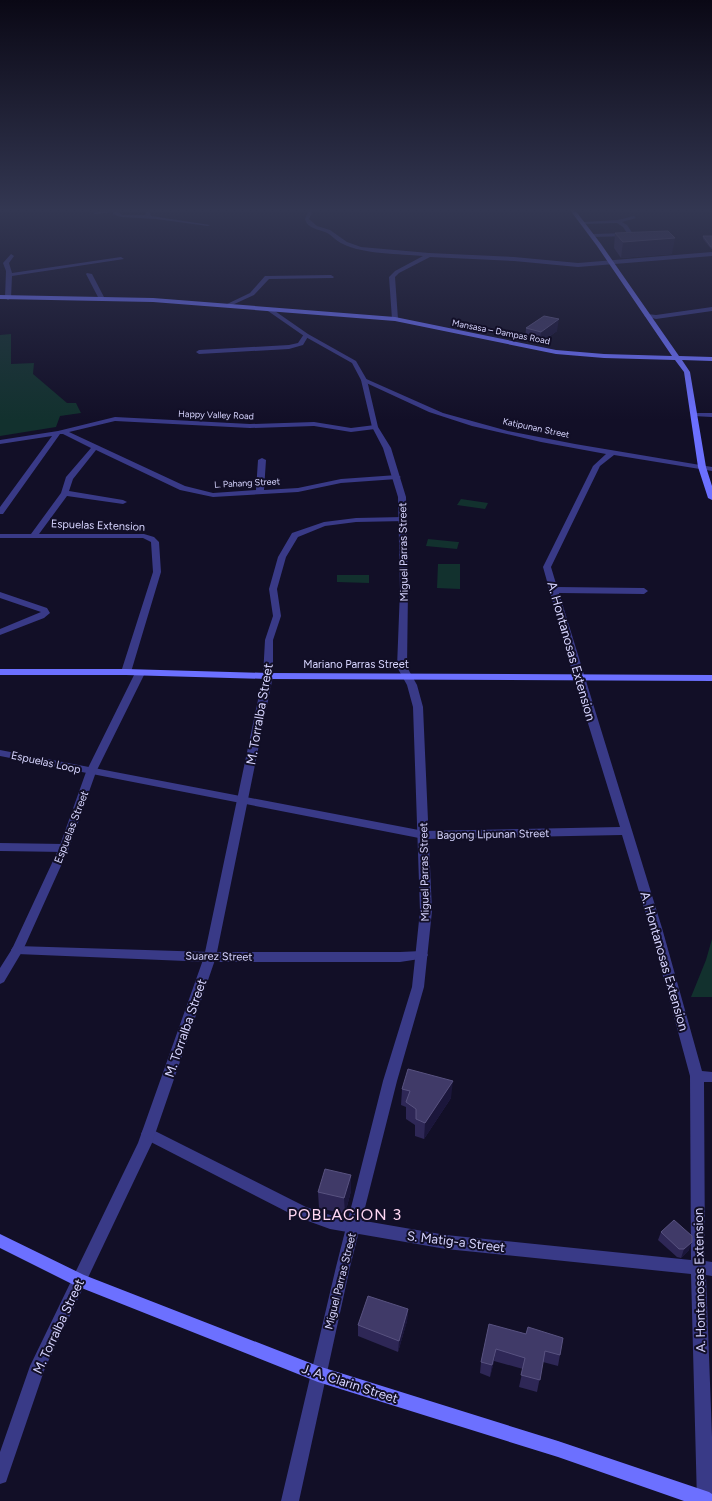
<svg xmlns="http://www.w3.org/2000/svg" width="712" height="1501" font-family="Figtree,sans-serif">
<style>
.green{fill:#12312e}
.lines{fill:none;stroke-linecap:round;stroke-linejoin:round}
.minor{fill:#393a87;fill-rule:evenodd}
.tertiary{fill:#393a87;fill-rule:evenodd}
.secondary{fill:#6c70ff;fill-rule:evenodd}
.wall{fill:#2e2756}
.shaded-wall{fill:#1b163b}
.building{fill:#403a68;stroke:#585280}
.labels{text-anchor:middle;stroke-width:4;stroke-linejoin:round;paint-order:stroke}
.far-street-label{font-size:9px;fill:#d7d5ff;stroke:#120f27}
.street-label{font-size:11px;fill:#d7d5ff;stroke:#120f27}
.near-street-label{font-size:13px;fill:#d7d5ff;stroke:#120f27}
.near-quarter-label{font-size:16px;letter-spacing:1px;fill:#ffd7f3;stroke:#120f27}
</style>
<rect width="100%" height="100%" fill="#120f27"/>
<path class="green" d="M11,334V364L34,363L33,374L67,403H76L81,413L60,416L56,427L0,436V335Z
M461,499L488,503L485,509L457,505Z
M428,539L458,542H459L457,549L426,546Z
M438,564H460V589L437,588Z
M337,575H369V583L337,582Z
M712,939V997H691L706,960Z"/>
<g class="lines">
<path class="minor" d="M106,210H121L118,212L122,215H146L145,210H149L151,216L210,225L208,226L156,219L121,217L113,214V212L95,214L93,213Z
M309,210H313L309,219L317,226L330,230L347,242L361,247L429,253L514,257L578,263L712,252V256L578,267L514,261L430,257L399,273L395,277L398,319L395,321L392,319L389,277L395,271L423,256C401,254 362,254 343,244C336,241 331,234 325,232C317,229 307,228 305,219Z
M634,216L636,218L622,222L627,225L633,234L630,236L591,237L590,236L593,234L627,233L623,227L617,223L583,224L581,223L583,222L618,220Z
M11,254L14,256L9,263L12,273L121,257L124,259L12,276L11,298L8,300L5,298L6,271L3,263Z
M87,273L92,274L105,299L104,300L99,299L86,274Z
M331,275L334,277L333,278L269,279L254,295L230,306L225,305L250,293L265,276Z
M712,307V311L656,319L644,316L647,314L656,315Z
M304,334L309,335L303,345L289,349L199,354L196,352L199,350L289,345L298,343Z
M364,378L443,413L508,431L575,444L712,467V471L614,455L600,466L551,567L557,587L644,588L648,591L644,594L559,593L662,928L702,1071L712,1072V1082H704L705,1261L712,1262V1276L706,1275L712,1437V1501H697L691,1274L446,1249L330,1229L297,1217L143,1138L141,1134L143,1130L148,1128L153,1130L306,1207L330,1215L446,1235L691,1260L690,1076L650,928L622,835L424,839L0,756V750L424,831L620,827L574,678L543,567L593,466L606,454L541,442L472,426L429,412L362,381L361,380Z
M695,413H712V417L693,416V414Z
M115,417L250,424L314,422L351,428L375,425L378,427L375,429L351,432L314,426L250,428L115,421L69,432L185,486L213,493L256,490L258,460L262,458L266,460L264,490L298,488L341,479L397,475L401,477L397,479L341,483L298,492L213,497L180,490L96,450L73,479L69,491L123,500L127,502L123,504L67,496L39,534H144L154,537L159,542L161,572L131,672L126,675L121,672L153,572L151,542L143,538H0V534H31L61,493L66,477L91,448L63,434H60L3,514H0V507L52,436L0,444V440L58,431Z
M403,517H406V521L356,522L325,526L298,537L286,557L277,589L281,616L273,640V676L268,679L265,678L263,676L265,640L273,616L269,589L278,557L292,533L324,522L356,518Z
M0,592L47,608L50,613L44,618L0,635V629L41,612L0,598Z
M0,843L64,844L68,845L69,848L68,851L64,852L0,851Z
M17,946L210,952H400L422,951L426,952L428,955L426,958L400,962H210L17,954L13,953L11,950L13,947Z"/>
<path class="tertiary" d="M268,309H272L308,334L356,361L367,380L378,427L391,448L406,497L408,590L407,667L417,685L423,707L432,911L424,987L397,1081L350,1267L299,1501H281L336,1267L383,1081L412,987L420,911L413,707L407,685L397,667L400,590L398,497L383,448L372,427L361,380L352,363L304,336L268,311Z
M140,670L145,673L96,772L69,848L23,950L4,982L0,984V968L12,949L59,848L86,772L135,673Z
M268,673L273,676L216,957L152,1143L45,1368L8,1476L6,1482L0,1484V1452L30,1366L138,1143L204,957L263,676Z"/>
<path class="secondary" d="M570,210H575L601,244L679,356L712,357V361L682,360L690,372L706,467L712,486V500L708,498L698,467L684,372L675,360L604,358L556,354L395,321L153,302L0,299V295L153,298L395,317L556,350L604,354L672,356L597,246Z
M0,669H126L268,673L712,675V681L268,679L126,675H0Z
M0,1234L84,1275L318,1366L558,1441L709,1492L712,1494V1501H684L558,1457L318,1382L74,1285L0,1248Z"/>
</g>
<path class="wall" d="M615,233L672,254L621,258L614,248Z
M703,236H712V249H711L703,239Z
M526,328L557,331L539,344L525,340Z
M402,1089L451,1098L424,1139L415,1136V1125L406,1119V1107L401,1105Z
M351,1175V1191L345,1214L319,1208L318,1192Z
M661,1232L689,1250L681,1258L677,1257L658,1240Z
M408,1309L407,1321L398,1352L358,1336V1325Z
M489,1324L526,1334L563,1338L558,1366L543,1362L537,1392L519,1387L523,1369L494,1361L490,1377L480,1373L481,1362Z"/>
<path class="shaded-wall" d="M675,238L672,254L621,258L623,242Z
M559,319L557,331L539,344L541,332Z
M453,1081L451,1098L424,1139L425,1123Z
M351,1175V1191L345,1214L344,1198Z
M692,1242L689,1250L681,1258L684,1249Z
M408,1309L407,1321L398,1352L399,1341Z
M496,1349L494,1361L490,1377L492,1365Z"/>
<path class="building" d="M668,231L675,238L623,242L615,233Z
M703,236H712V247H711Z
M544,316L559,319L541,332L526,328Z
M408,1069L453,1081L425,1123L416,1119V1109L406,1102L410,1091L402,1089Z
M325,1169L351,1175L344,1198L318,1192Z
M674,1220L692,1236V1242L684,1249H679L661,1232Z
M368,1296L408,1309L399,1341L358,1325Z
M489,1324L526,1334L528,1327L563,1338L560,1355L545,1351L540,1380L521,1375L525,1358L496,1349L492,1365L481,1362Z"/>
<linearGradient id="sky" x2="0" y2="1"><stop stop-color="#0a0815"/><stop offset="0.5" stop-color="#333752"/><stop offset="1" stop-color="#333752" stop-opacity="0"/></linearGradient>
<rect width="712" height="420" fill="url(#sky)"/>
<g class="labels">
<g class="far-street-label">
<text transform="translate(501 332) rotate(11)" y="3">Mansasa – Dampas Road</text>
<text transform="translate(216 415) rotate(2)" y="3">Happy Valley Road</text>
<text transform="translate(536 428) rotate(12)" y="3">Katipunan Street</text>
<text transform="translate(247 483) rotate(-3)" y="3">L. Pahang Street</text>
</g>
<g class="street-label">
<text transform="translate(98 525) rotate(2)" y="4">Espuelas Extension</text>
<text transform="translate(403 552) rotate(-91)" y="4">Miguel Parras Street</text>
<text x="356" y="668">Mariano Parras Street</text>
<text transform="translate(46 762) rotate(12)" y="4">Espuelas Loop</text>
<text transform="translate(71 827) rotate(-69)" y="4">Espuelas Street</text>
<text transform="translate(493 834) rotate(-1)" y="4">Bagong Lipunan Street</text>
<text transform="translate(424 872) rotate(-91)" y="4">Miguel Parras Street</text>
<text transform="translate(219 956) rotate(1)" y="4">Suarez Street</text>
<text transform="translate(340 1281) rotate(-76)" y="4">Miguel Parras Street</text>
</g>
<g class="near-street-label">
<text transform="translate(572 651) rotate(74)" y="5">A. Hontanosas Extension</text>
<text transform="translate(259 714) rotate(-80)" y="5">M. Torralba Street</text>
<text transform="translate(665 961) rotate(74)" y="5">A. Hontanosas Extension</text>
<text transform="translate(185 1028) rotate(-71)" y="5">M. Torralba Street</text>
<text transform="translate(456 1241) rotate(7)" y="5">S. Matig-a Street</text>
<text transform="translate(699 1280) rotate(-91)" y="5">A. Hontanosas Extension</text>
<text transform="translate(58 1326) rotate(-65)" y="5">M. Torralba Street</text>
<text transform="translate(350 1383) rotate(18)" y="5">J. A. Clarin Street</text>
</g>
<g class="near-quarter-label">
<text x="345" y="1220">POBLACION 3</text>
</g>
</g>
</svg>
